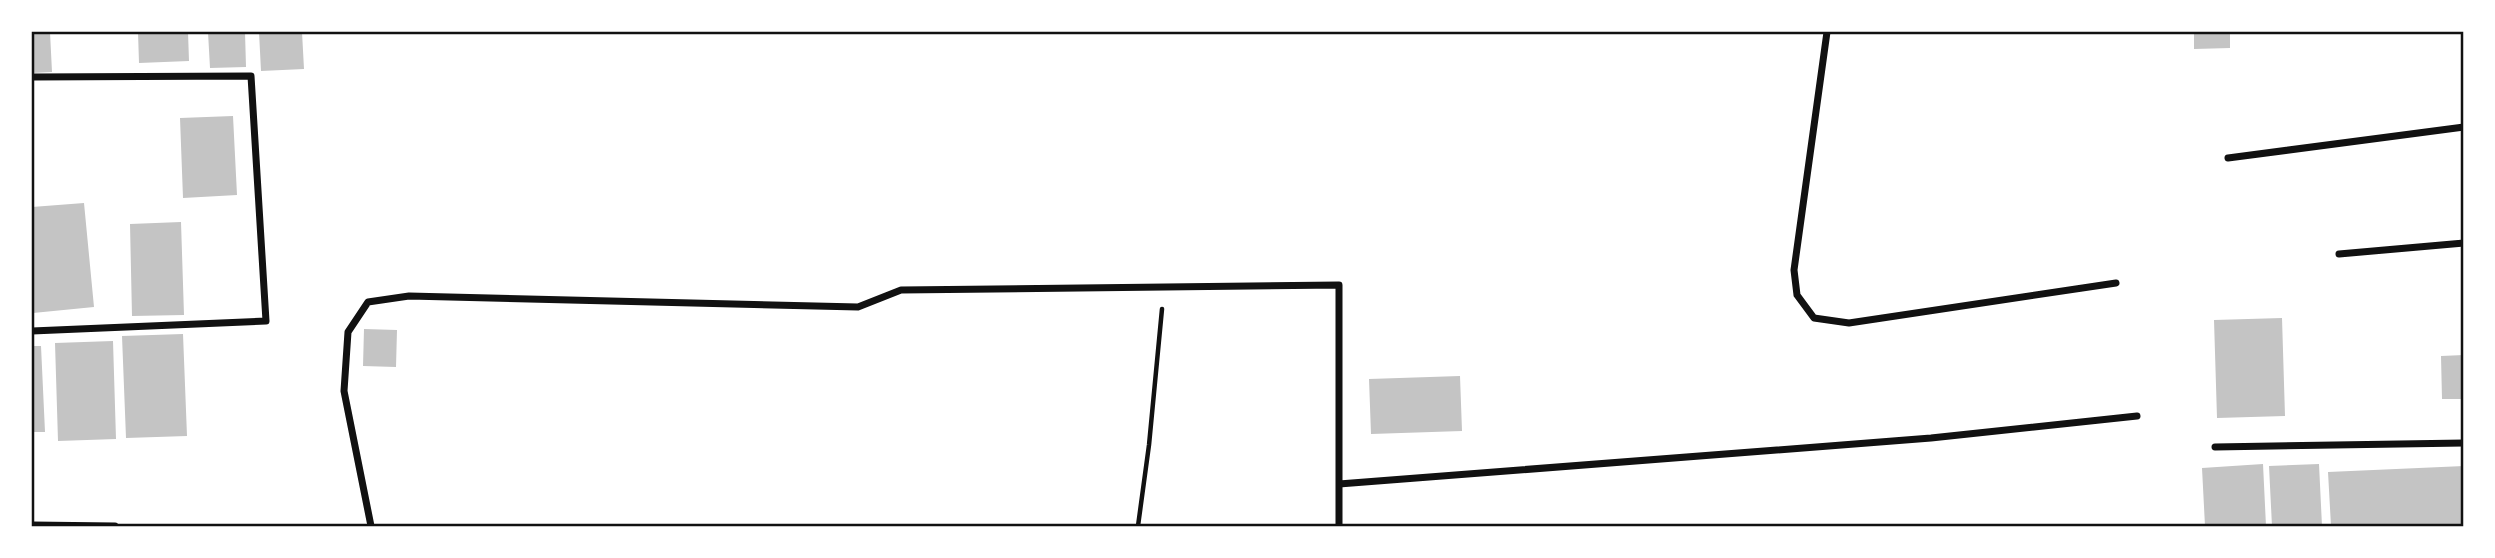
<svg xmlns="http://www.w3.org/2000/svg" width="2495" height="558" font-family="Montserrat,sans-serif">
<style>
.building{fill:#c4c4c4}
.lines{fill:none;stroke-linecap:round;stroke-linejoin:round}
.path{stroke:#111;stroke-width:4.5}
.minor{stroke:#111;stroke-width:7}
.neatline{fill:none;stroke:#111;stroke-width:2.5}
</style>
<rect width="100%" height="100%" fill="#fff"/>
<path class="building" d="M32,32H50L52,72L32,73Z
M138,32H188L189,61L139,63Z
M208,32H245L246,67L210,68Z
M259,32H302L304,69L261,71Z
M2194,32H2230V48L2194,49Z
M233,116L237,195L183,198L180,118Z
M84,203L94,307L33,313L32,207Z
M181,222L184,315L132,316L130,224Z
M2282,318L2285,416L2217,418L2214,320Z
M364,329L397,330L396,367L363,366Z
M183,334L187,436L126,438L122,336Z
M113,341L116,439L58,441L55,343Z
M32,346H41L45,432H32Z
M2464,355V399H2442L2441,356Z
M1460,376L1462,431L1371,434L1369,379Z
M2263,464L2266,526H2205L2202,468Z
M2319,464L2322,526H2272L2269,466Z
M2464,466V526H2331L2328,472Z"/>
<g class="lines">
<path class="path" d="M1138,526L1149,445L1162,309"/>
<path class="minor" d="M1827,32L1794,270L1797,295L1814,318L1849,323L2116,283
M32,77L251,76L266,321L32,331
M2228,158L2464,127
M2339,254L2464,243
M2215,447L2464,443
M1339,484L1931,438L2137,416
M32,525L115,526
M371,526L344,391L348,332L368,302L409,296L858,307L901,290L1339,285V526"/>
</g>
<rect width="2495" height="558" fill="none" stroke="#ffffff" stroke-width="66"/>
<rect x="33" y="33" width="2429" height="492" class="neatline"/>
</svg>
